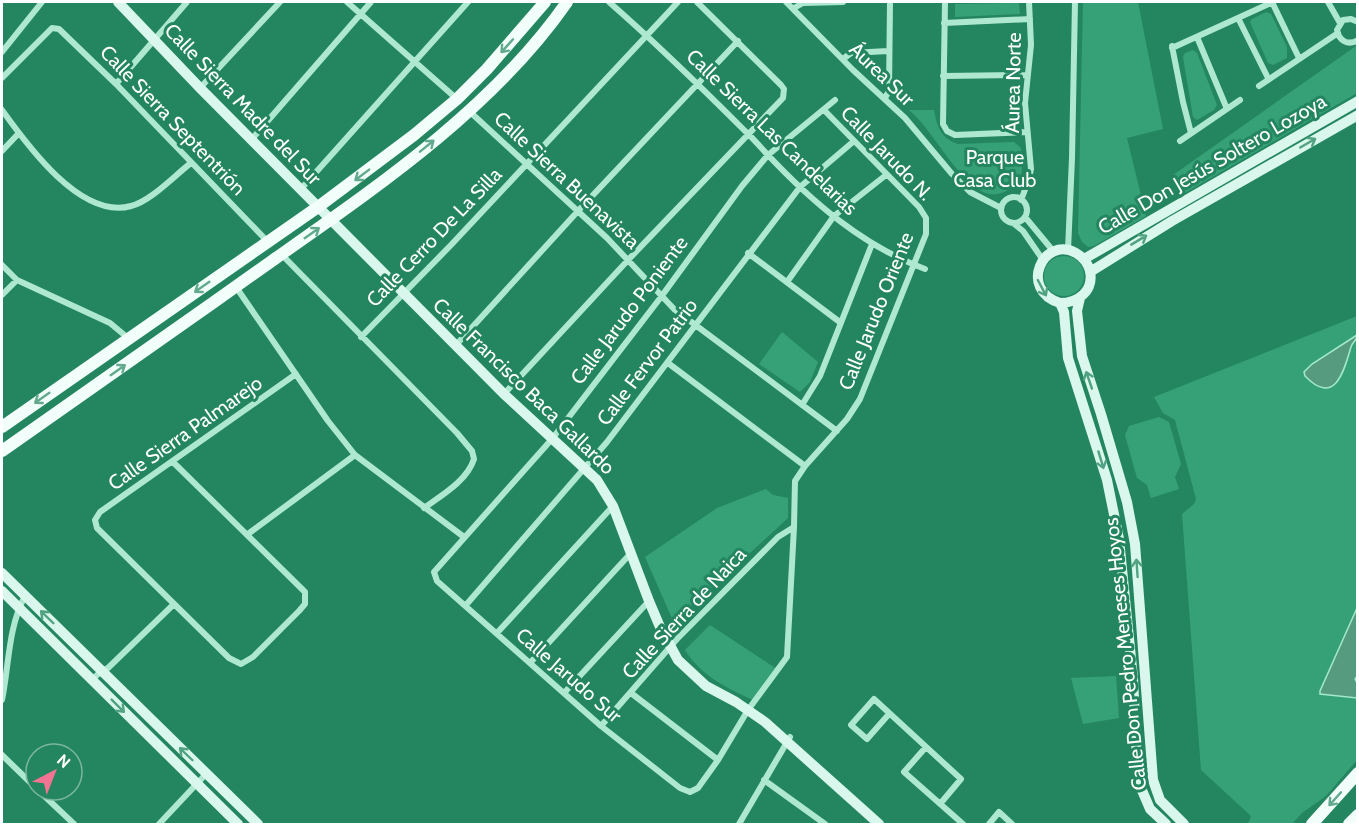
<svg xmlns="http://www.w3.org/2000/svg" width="1359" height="826" font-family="Cabin,sans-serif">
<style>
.green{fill:#36a176}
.water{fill:#569a80;stroke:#a3e9cc;stroke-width:1.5}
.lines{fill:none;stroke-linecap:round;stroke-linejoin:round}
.street{stroke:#afe8d1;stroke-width:6}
.secondary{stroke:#d9f7ec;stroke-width:10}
.primary{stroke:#f1fefa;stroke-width:12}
.oneway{stroke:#62aa8e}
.oneway2{stroke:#51a283}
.labels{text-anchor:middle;stroke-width:6;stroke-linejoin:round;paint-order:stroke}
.street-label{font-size:20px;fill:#fff;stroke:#248660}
.park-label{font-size:20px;fill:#fff;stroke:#248660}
</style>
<rect width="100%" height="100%" fill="#248660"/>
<path class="green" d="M1083,2H1138L1163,129L1127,138L1146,216L1094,246L1088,247L1082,242L1078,233Z
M1019,3L1020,14L955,17V4Z
M1266,12L1271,14L1287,47V58L1273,65L1268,63L1250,22L1252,19Z
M1356,46L1357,93L1178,197L1173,175Z
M1193,50L1197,53L1217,105L1214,110L1197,120L1193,117L1183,57L1185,53Z
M909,110H934C937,126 940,138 958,144L1014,142L1021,148L1022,170L1019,182C1011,189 1001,196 989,194C967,190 939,144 925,127C920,120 914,115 909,110Z
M1044 276a20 20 0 1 1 40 0a20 20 0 1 1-40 0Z
M1357,316V760L1326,796L1302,813L1292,824H1248L1251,816L1201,770L1182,514L1194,504L1196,499L1175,420L1163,413L1154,397Z
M782,332L818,362L810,382L800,392L759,364Z
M1159,417L1169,422L1181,464L1175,477L1179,489L1151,498L1147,485L1137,478L1125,435L1129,426Z
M766,489L773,495L788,498V518L674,623L645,557L717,508Z
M710,625L777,669L755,701C727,688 702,677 685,650Z
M1116,676L1119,718L1083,724L1071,678Z"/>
<path class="water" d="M1357,335C1357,341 1353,341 1351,347C1344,371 1335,407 1305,376L1304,372L1312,364Z
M1357,608L1358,675L1355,679L1357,683V698L1320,694V691Z"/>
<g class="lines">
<path class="street" d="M347,2L457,99
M609,2C656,43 701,87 745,131C753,138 760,147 767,154C812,202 863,246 925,269
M786,2L853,70L905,118L952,174L970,192L1001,208
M945,2L943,124L947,131L955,135L1027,132
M1272,2L1299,58
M1328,2L1340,23
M794,8L803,3L843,2
M1238,18L1268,78
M1358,22L1351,19L1343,20L1337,30C1339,41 1348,46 1358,40
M944,23L1030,19
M1197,37L1227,109
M1172,46L1183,102L1191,133
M1172,48L1273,2
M2,52L42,2
M843,59L851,53L888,51
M943,76L1027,75
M2,78L52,28L59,29L116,84L268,242
M116,84L187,2
M1259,86L1338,33
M200,88L280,2
M885,98L889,91L890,2
M2,110C27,145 81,220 131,206C151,201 175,175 191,163
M824,110L919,207L926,218V234L860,399L847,419L805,466L795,481L794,527L787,657L748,710L718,760L698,788L690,792L680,788L601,726L437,581L434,572L552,439L661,297L742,186L768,155L835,100
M469,111L607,238L674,309L837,431
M252,139L371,2
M1180,141L1240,100
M2,151L19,133
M301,189L468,2
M1001 210a13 13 0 1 1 26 0a13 13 0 1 1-26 0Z
M1021,200L1028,182L1031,169L1025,103L1031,45L1029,2
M1025,217L1054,252
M1013,223L1023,231L1043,260
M1068,250L1072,158L1075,2
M748,253L841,323
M282,255L457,433L472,451L474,459C467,481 442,495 424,508
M2,265L17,280L110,323L128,338
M787,282L834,216L886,175
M236,287L328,421L355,455L464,537
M2,295L17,280
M361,337L451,245L678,2
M456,345L578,211L738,41
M668,363L805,466
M504,394L629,259L783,98L784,89L781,85L697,2
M802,405L820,376L872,244
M173,462L305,592V604L299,611L253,657L241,664L229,658L97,528L95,520L100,512L296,374
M248,534L355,455
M466,605L607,442L800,187L854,141
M497,633L613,506
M530,663L631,553
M91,680L102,671L108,668L174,604
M564,693L649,601
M631,693L718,760
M2,700C9,666 8,627 25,596
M889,714L867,739L851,725L874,699L961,779L940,804
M601,726L677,639L778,537L794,527
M926,747L904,772L963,824
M2,755L36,788
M764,780L825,824
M38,790L74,824
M159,824L206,774
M739,824L790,737
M989,824L999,812L1012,824"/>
<path class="secondary" d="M118,2L200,88L504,394L597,480L613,506L649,601L660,627L678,660L706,686L736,702L765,722L879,824
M1084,259L1358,101
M1090,272L1172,221L1358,115
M1080,298L1077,311L1082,356L1101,414L1127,502L1135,544L1153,780L1160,800L1184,824
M1060,303C1078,303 1094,291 1090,271C1088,264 1083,257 1076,253C1043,235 1018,290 1060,303L1064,312L1068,358L1107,480L1119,539L1133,678L1137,761L1141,788L1150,809L1166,824
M2,573L258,824
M2,591L238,824"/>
<path class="primary" d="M2,427L318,207L414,135L457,99L487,69L545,2
M2,451C93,387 185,323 276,258C380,185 494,107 567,2
M1312,824L1358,773
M1349,824L1358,815"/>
</g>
<defs><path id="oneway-shaft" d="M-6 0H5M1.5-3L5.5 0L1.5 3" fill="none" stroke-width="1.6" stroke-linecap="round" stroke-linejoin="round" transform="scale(1.5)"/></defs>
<g class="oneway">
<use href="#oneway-shaft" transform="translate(507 46) rotate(132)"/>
<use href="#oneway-shaft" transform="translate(427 146) rotate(-39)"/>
<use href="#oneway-shaft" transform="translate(362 175) rotate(143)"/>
<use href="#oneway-shaft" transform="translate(312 233) rotate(-35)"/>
<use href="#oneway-shaft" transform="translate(202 287) rotate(145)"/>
<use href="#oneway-shaft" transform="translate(118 370) rotate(-35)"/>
<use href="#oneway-shaft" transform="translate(42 398) rotate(145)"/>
<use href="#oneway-shaft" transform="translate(1335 799) rotate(132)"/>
</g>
<g class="oneway2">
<use href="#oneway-shaft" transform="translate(1308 143) rotate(-30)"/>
<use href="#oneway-shaft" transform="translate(1139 240) rotate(-31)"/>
<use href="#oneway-shaft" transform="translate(1042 288) rotate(62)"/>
<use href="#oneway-shaft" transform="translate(1089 380) rotate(-109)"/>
<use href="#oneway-shaft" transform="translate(1101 460) rotate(73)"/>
<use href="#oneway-shaft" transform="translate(1137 568) rotate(-94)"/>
<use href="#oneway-shaft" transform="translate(47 617) rotate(-136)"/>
<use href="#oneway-shaft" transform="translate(118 706) rotate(45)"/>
<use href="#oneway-shaft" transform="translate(186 754) rotate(-136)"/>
</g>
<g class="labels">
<g class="street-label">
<text transform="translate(882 74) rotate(44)" y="7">Áurea Sur</text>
<text transform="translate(1013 83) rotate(-89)" y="7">Áurea Norte</text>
<text transform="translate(243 104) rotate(46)" y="7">Calle Sierra Madre del Sur</text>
<text transform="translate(173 120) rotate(46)" y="7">Calle Sierra Septentrión</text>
<text transform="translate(772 132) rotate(44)" y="7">Calle Sierra Las Candelarias</text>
<text transform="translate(887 153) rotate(46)" y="7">Calle Jarudo N.</text>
<text transform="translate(1212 164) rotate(-30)" y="7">Calle Don Jesús Soltero Lozoya</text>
<text transform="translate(567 180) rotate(43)" y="7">Calle Sierra Buenavista</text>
<text transform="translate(434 237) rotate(-46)" y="7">Calle Cerro De La Silla</text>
<text transform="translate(629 310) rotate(-53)" y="7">Calle Jarudo Poniente</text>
<text transform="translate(876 311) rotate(-68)" y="7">Calle Jarudo Oriente</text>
<text transform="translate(647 362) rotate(-53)" y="7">Calle Fervor Patrio</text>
<text transform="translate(524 386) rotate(44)" y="7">Calle Francisco Baca Gallardo</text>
<text transform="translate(185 433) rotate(-35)" y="7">Calle Sierra Palmarejo</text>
<text transform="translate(684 613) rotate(-47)" y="7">Calle Sierra de Naica</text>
<text transform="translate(1125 654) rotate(-96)" y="7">Calle Don Pedro Meneses Hoyos</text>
<text transform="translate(569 675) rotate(41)" y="7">Calle Jarudo Sur</text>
</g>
<g class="park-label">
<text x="995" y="164">Parque<tspan x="995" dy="23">Casa Club</tspan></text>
</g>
</g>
<rect width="1359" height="826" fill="none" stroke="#ffffff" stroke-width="6"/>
<g transform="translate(54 772) rotate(42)"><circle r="28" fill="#248660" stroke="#7cb6a0" stroke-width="1.5"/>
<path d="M0-4.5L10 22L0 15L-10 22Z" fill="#f37392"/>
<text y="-9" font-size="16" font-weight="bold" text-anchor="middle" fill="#ffffff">N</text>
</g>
</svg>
